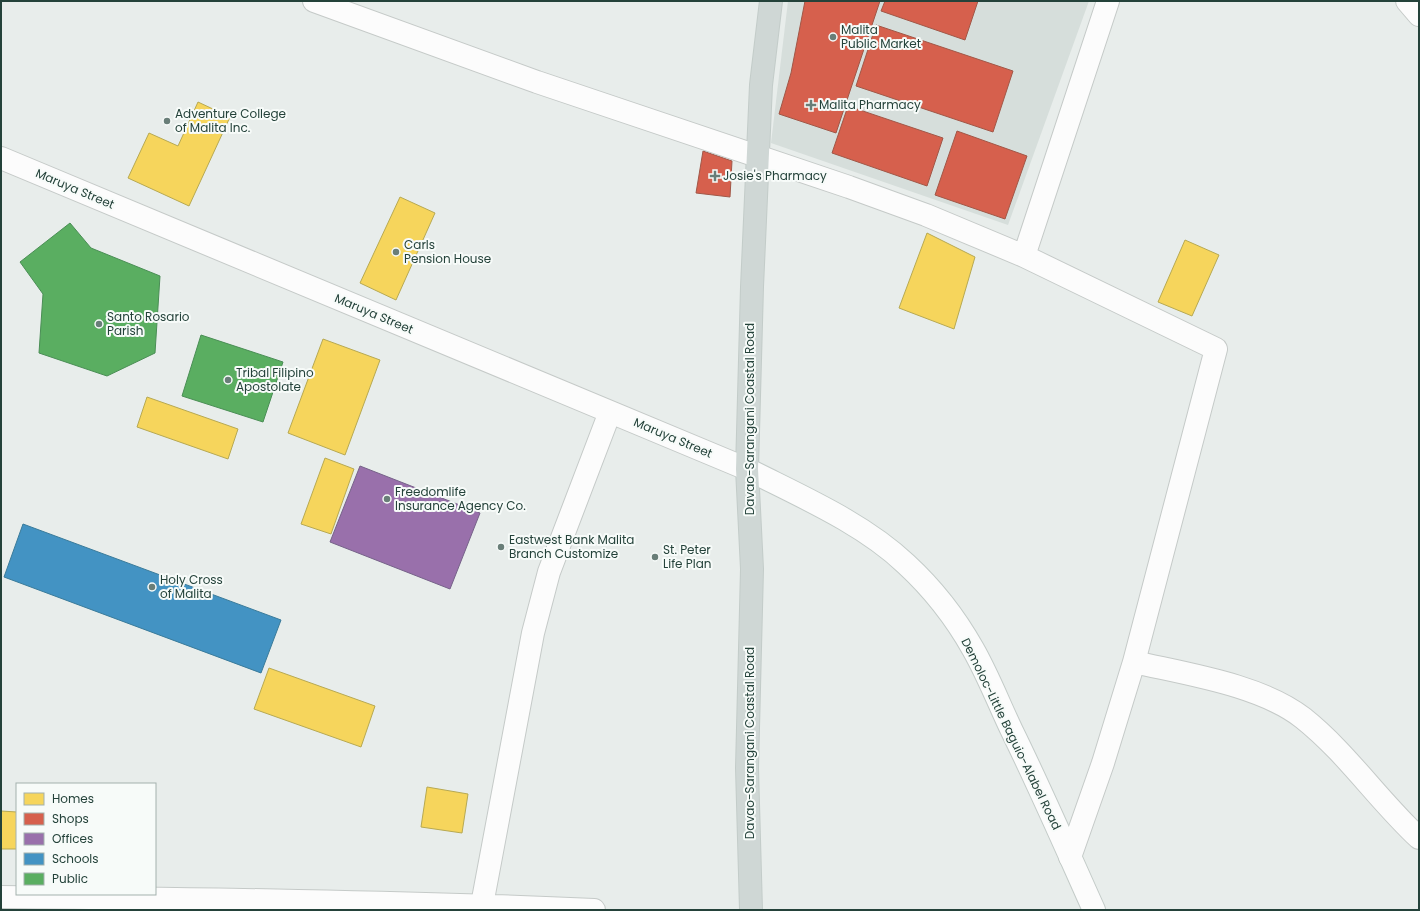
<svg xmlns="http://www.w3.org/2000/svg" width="1420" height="911" font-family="Poppins,sans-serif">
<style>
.built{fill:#d6dedb}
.homes{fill:#f6d55c;stroke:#b7a952}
.shops{fill:#d6604d;stroke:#a15747}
.offices{fill:#9970ab;stroke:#766289}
.schools{fill:#4393c3;stroke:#3a7b9a}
.public{fill:#5aae61;stroke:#4a8e55}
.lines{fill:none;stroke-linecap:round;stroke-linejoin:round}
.street-casing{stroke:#c5cac8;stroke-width:24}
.secondary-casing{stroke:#c3cbc8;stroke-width:24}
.primary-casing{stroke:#c3ccc9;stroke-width:24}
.street{stroke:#fcfcfc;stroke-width:22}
.secondary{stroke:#fcfcfc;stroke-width:22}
.primary{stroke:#cfd7d5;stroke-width:22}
.poi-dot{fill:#697e78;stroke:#f7fbf9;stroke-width:1.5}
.labels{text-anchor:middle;stroke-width:4;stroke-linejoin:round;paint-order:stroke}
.poi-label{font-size:12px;fill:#24423a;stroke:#f7fbf9;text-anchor:start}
.street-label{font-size:12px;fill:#24423a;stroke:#f7fbf9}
</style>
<rect width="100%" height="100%" fill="#e8edeb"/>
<path class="built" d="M788,1H1089L1008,225L771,143Z"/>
<path class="homes" d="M198,102L230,117L189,206L128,178L149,133L178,146Z
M400,197L435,213L396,300L360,283Z
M927,233L975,257L954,329L899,308Z
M1185,240L1219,255L1192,316L1158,302Z
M323,339L380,360L345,455L288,433Z
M147,397L238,429L228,459L137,427Z
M325,458L354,469L331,534L301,524Z
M269,668L375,706L361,747L254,709Z
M427,787L468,794L462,833L421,827Z
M1,811L17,812V849H1Z"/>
<path class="shops" d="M805,1H880L836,133L779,114L791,73Z
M885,1H978L965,40L881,11Z
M876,25L1013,71L993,132L856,86Z
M848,106L943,138L927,186L832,153Z
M957,131L1027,156L1005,219L935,195Z
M703,151L732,161L730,197L696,193Z"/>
<path class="offices" d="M360,466L480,513L450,589L330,542Z"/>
<path class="schools" d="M23,524L281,620L261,673L4,577Z"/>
<path class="public" d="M70,223L91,248L160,276L155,353L107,376L39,353L43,294L20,262Z
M201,335L283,362L263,422L182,396Z"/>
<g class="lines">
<g class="street-casing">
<path id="street" d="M314,1L537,82L849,187L926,215L1024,256L1216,349L1134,662L1103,763L1070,857
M1407,1L1419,15
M1,158L747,469
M1024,256L1108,1
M1134,662C1186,674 1261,685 1303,718C1347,753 1378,800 1419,838
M1,897C199,899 397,901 594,910
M481,910L533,633L549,572L610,412"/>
</g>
<g class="secondary-casing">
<path id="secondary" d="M747,469C800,496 863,523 906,564C932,588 955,617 973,649C988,675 999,704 1012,731C1041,790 1067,850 1094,910"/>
</g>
<g class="primary-casing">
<path id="primary" d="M751,910L747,768L752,569L747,469L752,287L761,85L771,1"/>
</g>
<use href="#street" class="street"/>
<use href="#secondary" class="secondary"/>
<use href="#primary" class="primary"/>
</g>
<g class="poi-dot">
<circle cx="833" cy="37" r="4"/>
<path d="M809 99h4v4h4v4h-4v4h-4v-4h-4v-4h4z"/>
<circle cx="167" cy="121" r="4"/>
<path d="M713 170h4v4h4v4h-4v4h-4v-4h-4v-4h4z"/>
<circle cx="396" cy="252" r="4"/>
<circle cx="99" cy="324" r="4"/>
<circle cx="228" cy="380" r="4"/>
<circle cx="387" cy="499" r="4"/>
<circle cx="501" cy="547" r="4"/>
<circle cx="655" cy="557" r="4"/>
<circle cx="152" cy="587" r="4"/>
</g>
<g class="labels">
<g class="poi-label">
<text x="841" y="34">Malita<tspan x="841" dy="14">Public Market</tspan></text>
<text x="819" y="109">Malita Pharmacy</text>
<text x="175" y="118">Adventure College<tspan x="175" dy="14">of Malita Inc.</tspan></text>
<text x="723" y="180">Josie's Pharmacy</text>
<text x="404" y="249">Carls<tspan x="404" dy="14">Pension House</tspan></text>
<text x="107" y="321">Santo Rosario<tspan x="107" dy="14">Parish</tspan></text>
<text x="236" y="377">Tribal Filipino<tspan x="236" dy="14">Apostolate</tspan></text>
<text x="395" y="496">Freedomlife<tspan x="395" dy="14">Insurance Agency Co.</tspan></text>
<text x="509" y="544">Eastwest Bank Malita<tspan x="509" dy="14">Branch Customize</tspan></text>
<text x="663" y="554">St. Peter<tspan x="663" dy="14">Life Plan</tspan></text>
<text x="160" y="584">Holy Cross<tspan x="160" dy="14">of Malita</tspan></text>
</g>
<g class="street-label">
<text transform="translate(75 189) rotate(23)" y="4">Maruya Street</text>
<text transform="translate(374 314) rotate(23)" y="4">Maruya Street</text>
<text transform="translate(750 419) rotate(-90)" y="4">Davao-Sarangani Coastal Road</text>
<text transform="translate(673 438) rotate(23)" y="4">Maruya Street</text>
<text transform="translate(1011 734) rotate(64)" y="4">Demoloc-Little Baguio-Alabel Road</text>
<text transform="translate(750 743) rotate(-90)" y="4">Davao-Sarangani Coastal Road</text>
</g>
</g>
<rect width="1420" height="911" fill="none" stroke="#24423a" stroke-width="4"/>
<rect x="16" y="783" width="140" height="112" fill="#f7fbf9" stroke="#a3b1ad"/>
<rect x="24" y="793" width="20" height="12" fill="#f6d55c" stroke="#a3b1ad"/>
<text x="52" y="803" font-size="12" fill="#24423a">Homes</text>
<rect x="24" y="813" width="20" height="12" fill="#d6604d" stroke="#a3b1ad"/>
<text x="52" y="823" font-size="12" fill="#24423a">Shops</text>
<rect x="24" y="833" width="20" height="12" fill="#9970ab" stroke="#a3b1ad"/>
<text x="52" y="843" font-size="12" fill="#24423a">Offices</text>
<rect x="24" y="853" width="20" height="12" fill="#4393c3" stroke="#a3b1ad"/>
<text x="52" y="863" font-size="12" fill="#24423a">Schools</text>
<rect x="24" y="873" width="20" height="12" fill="#5aae61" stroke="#a3b1ad"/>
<text x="52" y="883" font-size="12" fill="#24423a">Public</text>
</svg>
